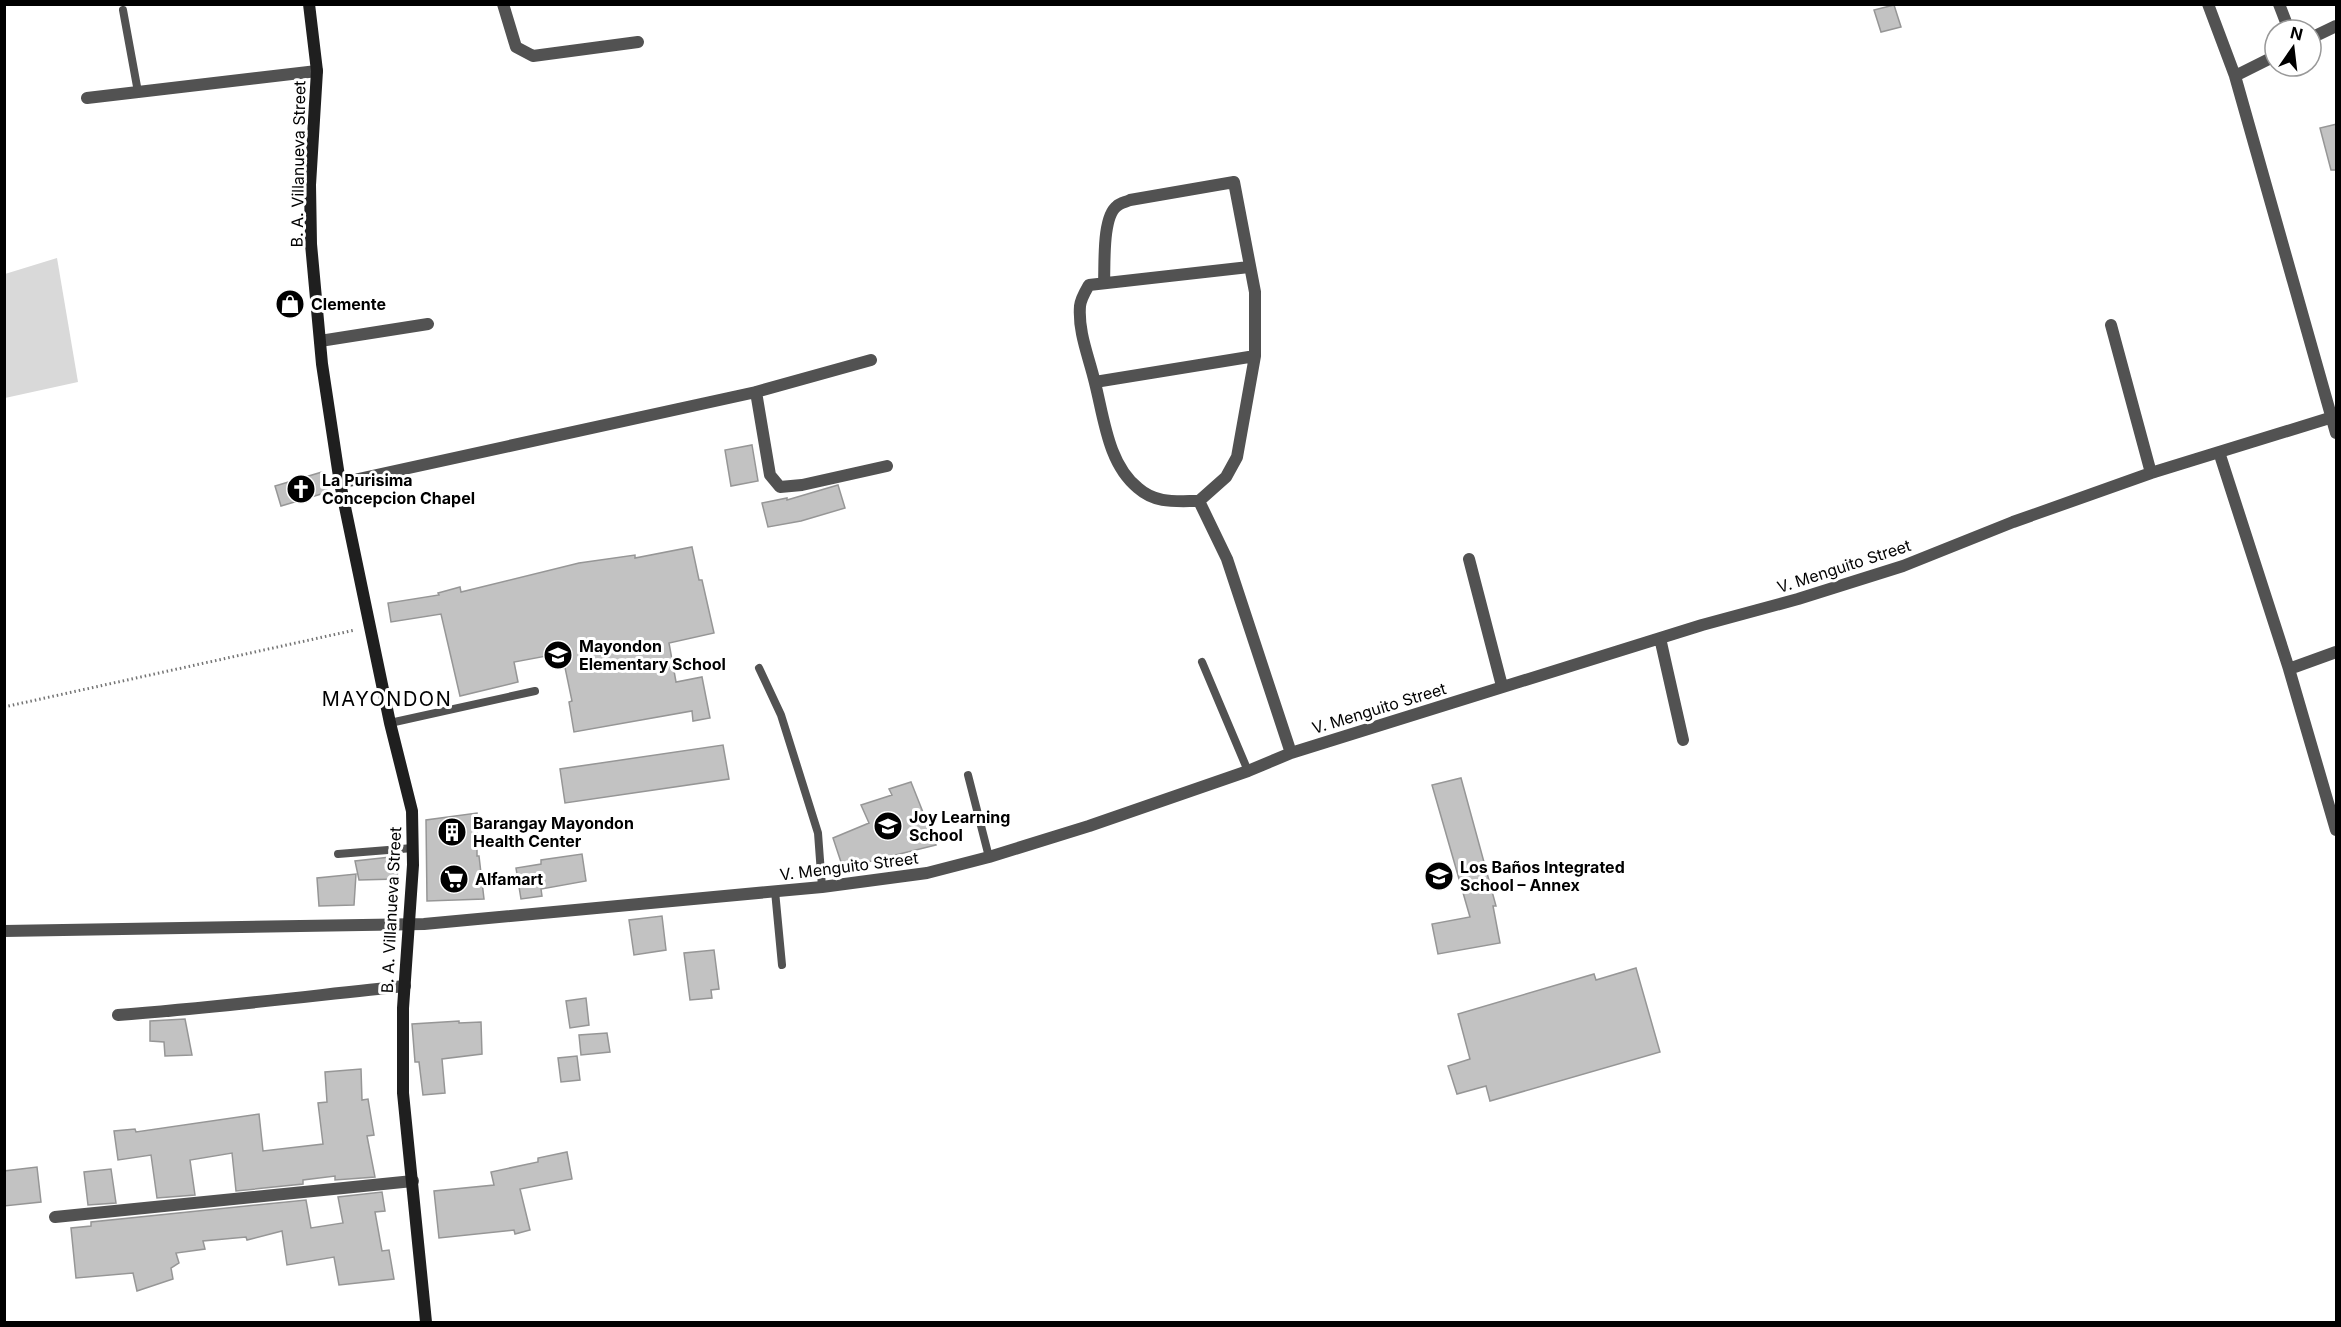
<svg xmlns="http://www.w3.org/2000/svg" width="2341" height="1327" font-family="Inter,sans-serif">
<style>
.green{fill:#d9d9d9}
.building{fill:#c2c2c2;stroke:#969696;stroke-width:1.5}
.lines{fill:none;stroke-linecap:round;stroke-linejoin:round}
.path{stroke:#747474;stroke-width:3;stroke-dasharray:1.5 3;stroke-linecap:butt}
.lane{stroke:#525252;stroke-width:8}
.street{stroke:#525252;stroke-width:12}
.secondary{stroke:#1f1f1f;stroke-width:12}
.labels{text-anchor:middle;stroke-width:6;stroke-linejoin:round;paint-order:stroke}
.street-label{font-size:16px;fill:#000;stroke:#fff}
.poi-label{font-size:16px;font-weight:bold;fill:#000;stroke:#fff;text-anchor:start}
.quarter-label{font-size:20px;letter-spacing:1.5px;fill:#000;stroke:#fff}
</style>
<rect width="100%" height="100%" fill="#fff"/>
<path class="green" d="M57,258L78,382L5,398V274Z"/>
<path class="building" d="M1894,5L1901,27L1881,32L1874,10Z
M2337,124V170H2331L2320,128Z
M752,445L758,481L731,486L725,450Z
M322,472L328,492L281,506L275,486Z
M838,485L845,508L801,521L768,527L762,503L787,498V500Z
M692,547L699,580H702L714,633L669,643L676,682L702,677L710,718L693,721L692,711L574,732L569,702L572,701L562,653L514,662L518,682L460,696L441,614L391,622L388,603L439,595L438,593L460,587L461,592L579,563L635,555V558Z
M723,745L729,779L565,803L560,769Z
M1461,778L1496,906H1493L1500,943L1438,954L1432,924L1470,917L1432,785Z
M911,782L936,845L843,868L833,838L869,823L861,805L892,795L889,789Z
M477,813V856H479L484,899L427,901L426,820Z
M582,854L586,881L541,889L542,896L521,899L516,868L541,864V860Z
M399,856L397,879L359,880L355,861Z
M356,874L354,905L319,906L317,878Z
M662,916L666,950L634,955L629,920Z
M714,950L719,989L711,990L712,998L690,1000L684,953Z
M1636,968L1660,1052L1490,1101L1486,1086L1457,1094L1448,1066L1470,1059L1458,1014L1594,974L1596,980Z
M586,998L589,1025L570,1028L566,1001Z
M185,1019L192,1055L165,1056L164,1042L150,1041V1021Z
M459,1021V1023L481,1022L482,1054L442,1059L445,1093L423,1095L419,1062H415L412,1024Z
M607,1033L610,1052L581,1055L579,1035Z
M577,1056L580,1080L561,1082L558,1058Z
M361,1069L362,1100L368,1099L374,1135L367,1136L375,1177L335,1180V1176L303,1180V1184L236,1191L232,1153L190,1160L195,1195L157,1198L151,1155L118,1160L114,1131L135,1129L136,1132L259,1114L263,1151L323,1144L318,1103L327,1102L325,1072Z
M567,1152L572,1179L520,1189L530,1230L515,1234L514,1230L439,1238L434,1191L494,1185L491,1172L538,1162V1158Z
M37,1167L41,1202L4,1206V1171Z
M111,1169L116,1203L88,1205L84,1172Z
M382,1192L385,1211L375,1212L382,1251L389,1250L394,1279L339,1285L334,1257L287,1265L282,1231L247,1240L246,1237L203,1241L205,1249L176,1253L179,1263L171,1268L173,1279L137,1291L133,1273L76,1278L71,1228L91,1226V1222L306,1200L311,1228L343,1223L338,1197Z"/>
<g class="lines">
<path class="path" d="M4,707L355,630"/>
<path class="lane" d="M123,10L138,92
M1202,662L1248,771
M759,668L781,715L818,833L822,887
M390,723L535,691
M968,775L989,857
M338,854L413,848
M775,891L782,965"/>
<path class="street" d="M503,4L516,47L533,56L638,42
M2208,4L2235,76L2336,433
M2279,4L2289,30
M2311,38L2336,26
M2235,76L2275,56
M87,98L317,71
M1104,282C1105,265 1102,217 1117,206C1120,203 1126,202 1130,200L1234,182L1255,292V356L1237,457L1226,477L1199,501L1227,559L1291,753
M2111,325L2151,473
M320,341L428,324
M1095,382L1255,356
M756,392L770,475L780,487L802,485L887,466
M2219,452L2289,669L2336,830
M340,483L756,392L871,360
M1199,501C1176,501 1156,504 1138,488C1108,464 1104,418 1095,383C1089,357 1078,333 1080,306C1081,298 1085,292 1089,285L1249,267
M1469,559L1502,686
M1660,638L1683,740
M2289,669L2336,652
M4,931L424,924L822,887L927,873L989,857L1089,826L1248,771L1291,753L1702,625L1798,599L1903,566L2013,522L2151,473L2336,416
M118,1015C214,1008 309,996 405,986
M55,1217L413,1181"/>
<path class="secondary" d="M309,4L317,71L310,185L311,244L322,364L340,483L390,723L412,811L413,865L403,1008V1093L426,1322"/>
</g>
<defs>
<g id="shop-disc" transform="scale(1.5)"><circle r="9.5" fill="#000" stroke="#fff"/><path d="M-5-2.5h2.3a2.7 3.5 0 0 1 5.4 0H5L5.5 6h-11ZM-1.5-2.5h3a1.5 2.3 0 0 0-3 0Z" fill="#fff"/></g>
<g id="church-disc" transform="scale(1.5)"><circle r="9.5" fill="#000" stroke="#fff"/><path d="M-1.2-6h2.4v3.5h3.3v2.4h-3.3V6h-2.4V-.1h-3.3v-2.4h3.3Z" fill="#fff"/></g>
<g id="school-disc" transform="scale(1.5)"><circle r="9.5" fill="#000" stroke="#fff"/><path d="M0-5L7-2L0 1L-7-2ZM-4 1L0 2.5L4 1V4Q0 6-4 4Z" fill="#fff"/></g>
<g id="building-disc" transform="scale(1.5)"><circle r="9.5" fill="#000" stroke="#fff"/><path d="M-4-6H4V6H1V3H-1V6H-4ZM-2.5-4.3h1.7v1.8h-1.7ZM.8-4.3h1.7v1.8H.8ZM-2.5-1h1.7V.8h-1.7ZM.8-1h1.7V.8H.8Z" fill="#fff"/></g>
<g id="supermarket-disc" transform="scale(1.5)"><circle r="9.5" fill="#000" stroke="#fff"/><path d="M-6-5.5h2.5l.6 2H6L4.5 2H-2.5L-4.4-4H-6ZM-1.5 3.2a1.3 1.3 0 1 0 .1 0ZM3 3.2a1.3 1.3 0 1 0 .1 0Z" fill="#fff"/></g>
</defs>
<g fill-rule="evenodd">
<use href="#shop-disc" x="290" y="304"/>
<use href="#church-disc" x="301" y="489"/>
<use href="#school-disc" x="558" y="655"/>
<use href="#school-disc" x="888" y="826"/>
<use href="#building-disc" x="452" y="832"/>
<use href="#school-disc" x="1439" y="876"/>
<use href="#supermarket-disc" x="454" y="879"/>
</g>
<g class="labels">
<g class="street-label">
<text transform="translate(298 164) rotate(-89)" y="6">B. A. Villanueva Street</text>
<text transform="translate(1844 566) rotate(-18)" y="6">V. Menguito Street</text>
<text transform="translate(1379 708) rotate(-17)" y="6">V. Menguito Street</text>
<text transform="translate(849 866) rotate(-7)" y="6">V. Menguito Street</text>
<text transform="translate(391 910) rotate(-87)" y="6">B. A. Villanueva Street</text>
</g>
<g class="poi-label">
<text x="311" y="310">Clemente</text>
<text x="322" y="486">La Purisima<tspan x="322" dy="18">Concepcion Chapel</tspan></text>
<text x="579" y="652">Mayondon<tspan x="579" dy="18">Elementary School</tspan></text>
<text x="909" y="823">Joy Learning<tspan x="909" dy="18">School</tspan></text>
<text x="473" y="829">Barangay Mayondon<tspan x="473" dy="18">Health Center</tspan></text>
<text x="1460" y="873">Los Baños Integrated<tspan x="1460" dy="18">School – Annex</tspan></text>
<text x="475" y="885">Alfamart</text>
</g>
<g class="quarter-label">
<text x="387" y="706">MAYONDON</text>
</g>
</g>
<rect width="2341" height="1327" fill="none" stroke="#000000" stroke-width="12"/>
<g transform="translate(2293 48) rotate(14)"><circle r="28" fill="#ffffff" stroke="#999999" stroke-width="1.5"/>
<path d="M0-4.5L10 22L0 15L-10 22Z" fill="#000000"/>
<text y="-9" font-size="16" font-weight="bold" text-anchor="middle" fill="#000000">N</text>
</g>
</svg>
